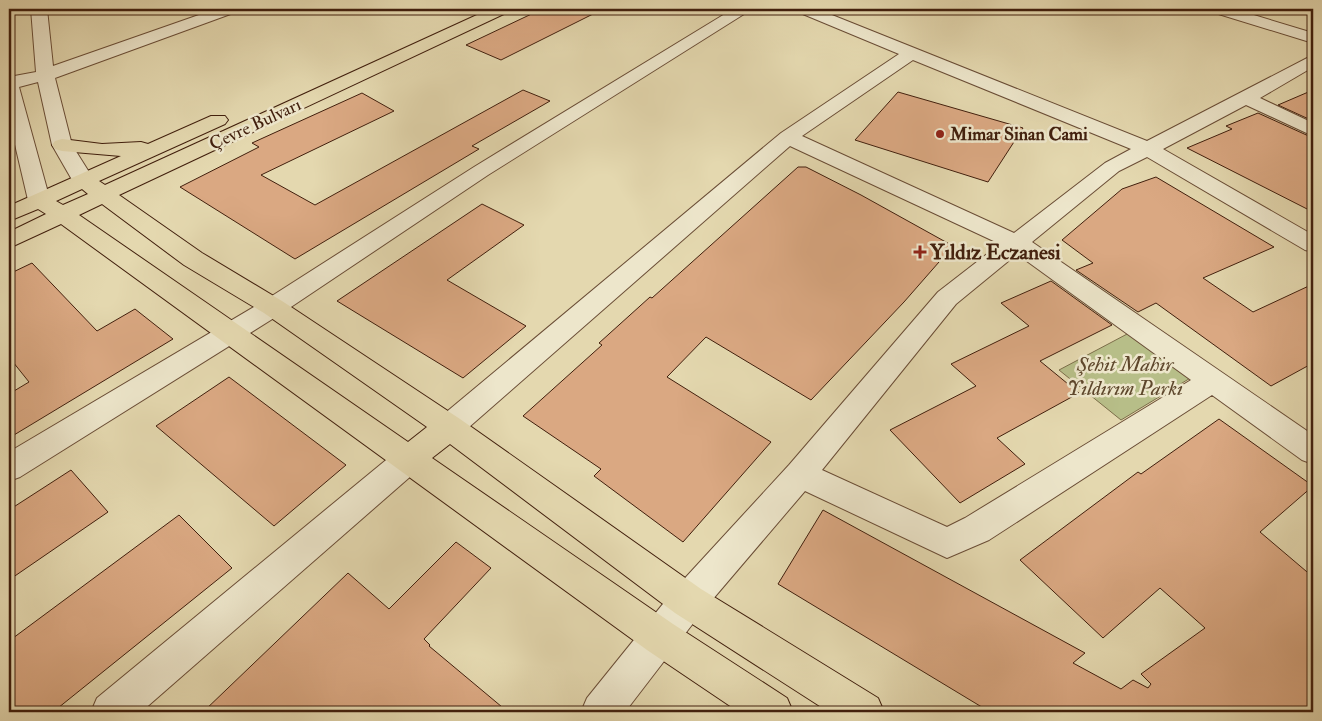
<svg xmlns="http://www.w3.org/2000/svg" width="1322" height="721" font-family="'IM FELL Double Pica',serif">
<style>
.green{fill:#b7be88;stroke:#7c6e4a}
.building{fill:#daa882;stroke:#411f0d}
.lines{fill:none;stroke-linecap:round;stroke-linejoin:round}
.minor-casing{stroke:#6a4d36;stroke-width:2}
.major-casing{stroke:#411f0d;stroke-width:2}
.minor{fill:#ede6cb;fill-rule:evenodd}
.major{fill:#e4d8af;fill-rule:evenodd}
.poi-dot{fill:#8f2418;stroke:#ede6cb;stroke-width:2}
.labels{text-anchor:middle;stroke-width:5;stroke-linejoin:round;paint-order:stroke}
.far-street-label{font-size:18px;fill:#411f0d;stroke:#ede6cb}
.far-poi-label{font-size:18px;font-weight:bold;fill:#411f0d;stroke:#ede6cb;text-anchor:start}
.poi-label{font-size:21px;font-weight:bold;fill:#411f0d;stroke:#ede6cb;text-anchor:start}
.park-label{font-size:21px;font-style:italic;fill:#5e472c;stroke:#ede6cb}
</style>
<rect width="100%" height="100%" fill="#e4d8af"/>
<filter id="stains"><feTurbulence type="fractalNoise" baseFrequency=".004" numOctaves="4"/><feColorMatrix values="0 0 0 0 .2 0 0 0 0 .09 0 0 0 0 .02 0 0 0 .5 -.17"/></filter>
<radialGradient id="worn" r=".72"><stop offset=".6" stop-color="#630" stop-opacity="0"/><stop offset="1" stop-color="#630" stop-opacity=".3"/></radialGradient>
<path class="green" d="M1129,333L1192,377L1121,420L1059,370Z"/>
<path class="building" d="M542,9H603L501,60L466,45Z
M523,90L550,101L472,146L479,149L295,259L180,187L259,147L252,143L362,93L394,111L261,175L315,205Z
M1313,90V121L1278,105Z
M898,92L1023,128L988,182L855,140Z
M1258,113L1313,138V212L1187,148L1232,129L1226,126Z
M798,167H806L861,195L953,246L904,302L811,400L706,337L667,377L771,442L683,542L594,476L601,469L523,416L602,345L599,343L650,297L652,298Z
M1156,177L1274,247L1203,278L1253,312L1313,284V363L1271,386L1156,303L1138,312L1076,270L1093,263L1062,240L1122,189Z
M482,204L524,225L447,280L526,326L463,378L337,301Z
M32,263L97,331L135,309L173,339L9,438V394L29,382L9,357V274Z
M1051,281L1112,325L1040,361L1079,393L997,438L1025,464L960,503L890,430L976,386L951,364L1029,326L1001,303Z
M229,377L346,465L274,526L156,426Z
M1219,419L1313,486L1260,532L1313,577V712H990L778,584L823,510L1085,653L1073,663L1121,689L1133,680L1148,688L1151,684L1141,674L1205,628L1160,588L1103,638L1020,560L1138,472L1141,474Z
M71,470L108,512L9,580V510Z
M179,515L232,568L53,712H9V641Z
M456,542L491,568L424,639L430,645L429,646L508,712H203L348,573L389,609Z"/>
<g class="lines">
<g class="minor-casing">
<path id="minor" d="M31,9H47L53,66L216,9H238L236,12L55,78L72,145L94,180L91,185L83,186L75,185L52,145L38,82L19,87L50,200L47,205L39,207L31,205L28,200L9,119V77L36,72Z
M733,9H752L488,175L282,313L20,477L9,481V452L264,301L474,167Z
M796,9H817L1147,141L1313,55V67L1260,98L1313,123V136L1246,105L1163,149L1313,235V252L1305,250L1147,157L1119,171L1032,242L1313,435V464L1302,460L1212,395L989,540L947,558L805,491L701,613L625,712H581L587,698L675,589L789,465L938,292L1000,244L790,146L460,435L449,439L438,435L434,427L438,419L781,133L899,54L798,12ZM913,60L1131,149L1105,163L1014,233L802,136ZM1017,254L1191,380L965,518L947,527L822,470L956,304Z
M1210,9H1234L1313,33V43L1212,12Z
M408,447L419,451L423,460L419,469L141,712H91L97,698L397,451Z"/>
</g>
<g class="major-casing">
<path id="major" d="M490,9H510L508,12L119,195L202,253L282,301L460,419L701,589L878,698L884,712H829L675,613L450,444L432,458L673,624L787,698L793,712H739L647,650L61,224L9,248V232L46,214L38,209L9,221V206L121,156L62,151L55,149L52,145L55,141L62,139L102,144L141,142L148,144L211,116H225L228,120L225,124L99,181L105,185ZM82,189L88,194L63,205L56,201ZM102,204L184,265L264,313L427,427L408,442L79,215Z"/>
</g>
<use href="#minor" class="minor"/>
<use href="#major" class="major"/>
</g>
<g class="poi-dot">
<circle cx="940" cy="134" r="5"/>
<path d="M917.5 244.5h5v5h5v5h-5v5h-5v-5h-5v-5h5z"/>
</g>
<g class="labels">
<g class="far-street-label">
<text transform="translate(255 124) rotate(-25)" y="6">Çevre Bulvarı</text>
</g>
<g class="far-poi-label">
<text x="950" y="140">Mimar Sinan Cami</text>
</g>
<g class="poi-label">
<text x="930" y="259">Yıldız Eczanesi</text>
</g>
<g class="park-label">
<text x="1125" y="371">Şehit Mahir<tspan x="1125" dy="24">Yıldırım Parkı</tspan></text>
</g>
</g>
<rect width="1322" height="721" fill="none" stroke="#e4d8af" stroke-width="30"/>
<rect x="10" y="10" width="1302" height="701" fill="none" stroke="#411f0d" stroke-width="2.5"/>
<rect x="15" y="15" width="1292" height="691" fill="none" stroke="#411f0d"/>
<rect width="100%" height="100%" filter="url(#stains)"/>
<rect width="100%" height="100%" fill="url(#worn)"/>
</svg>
